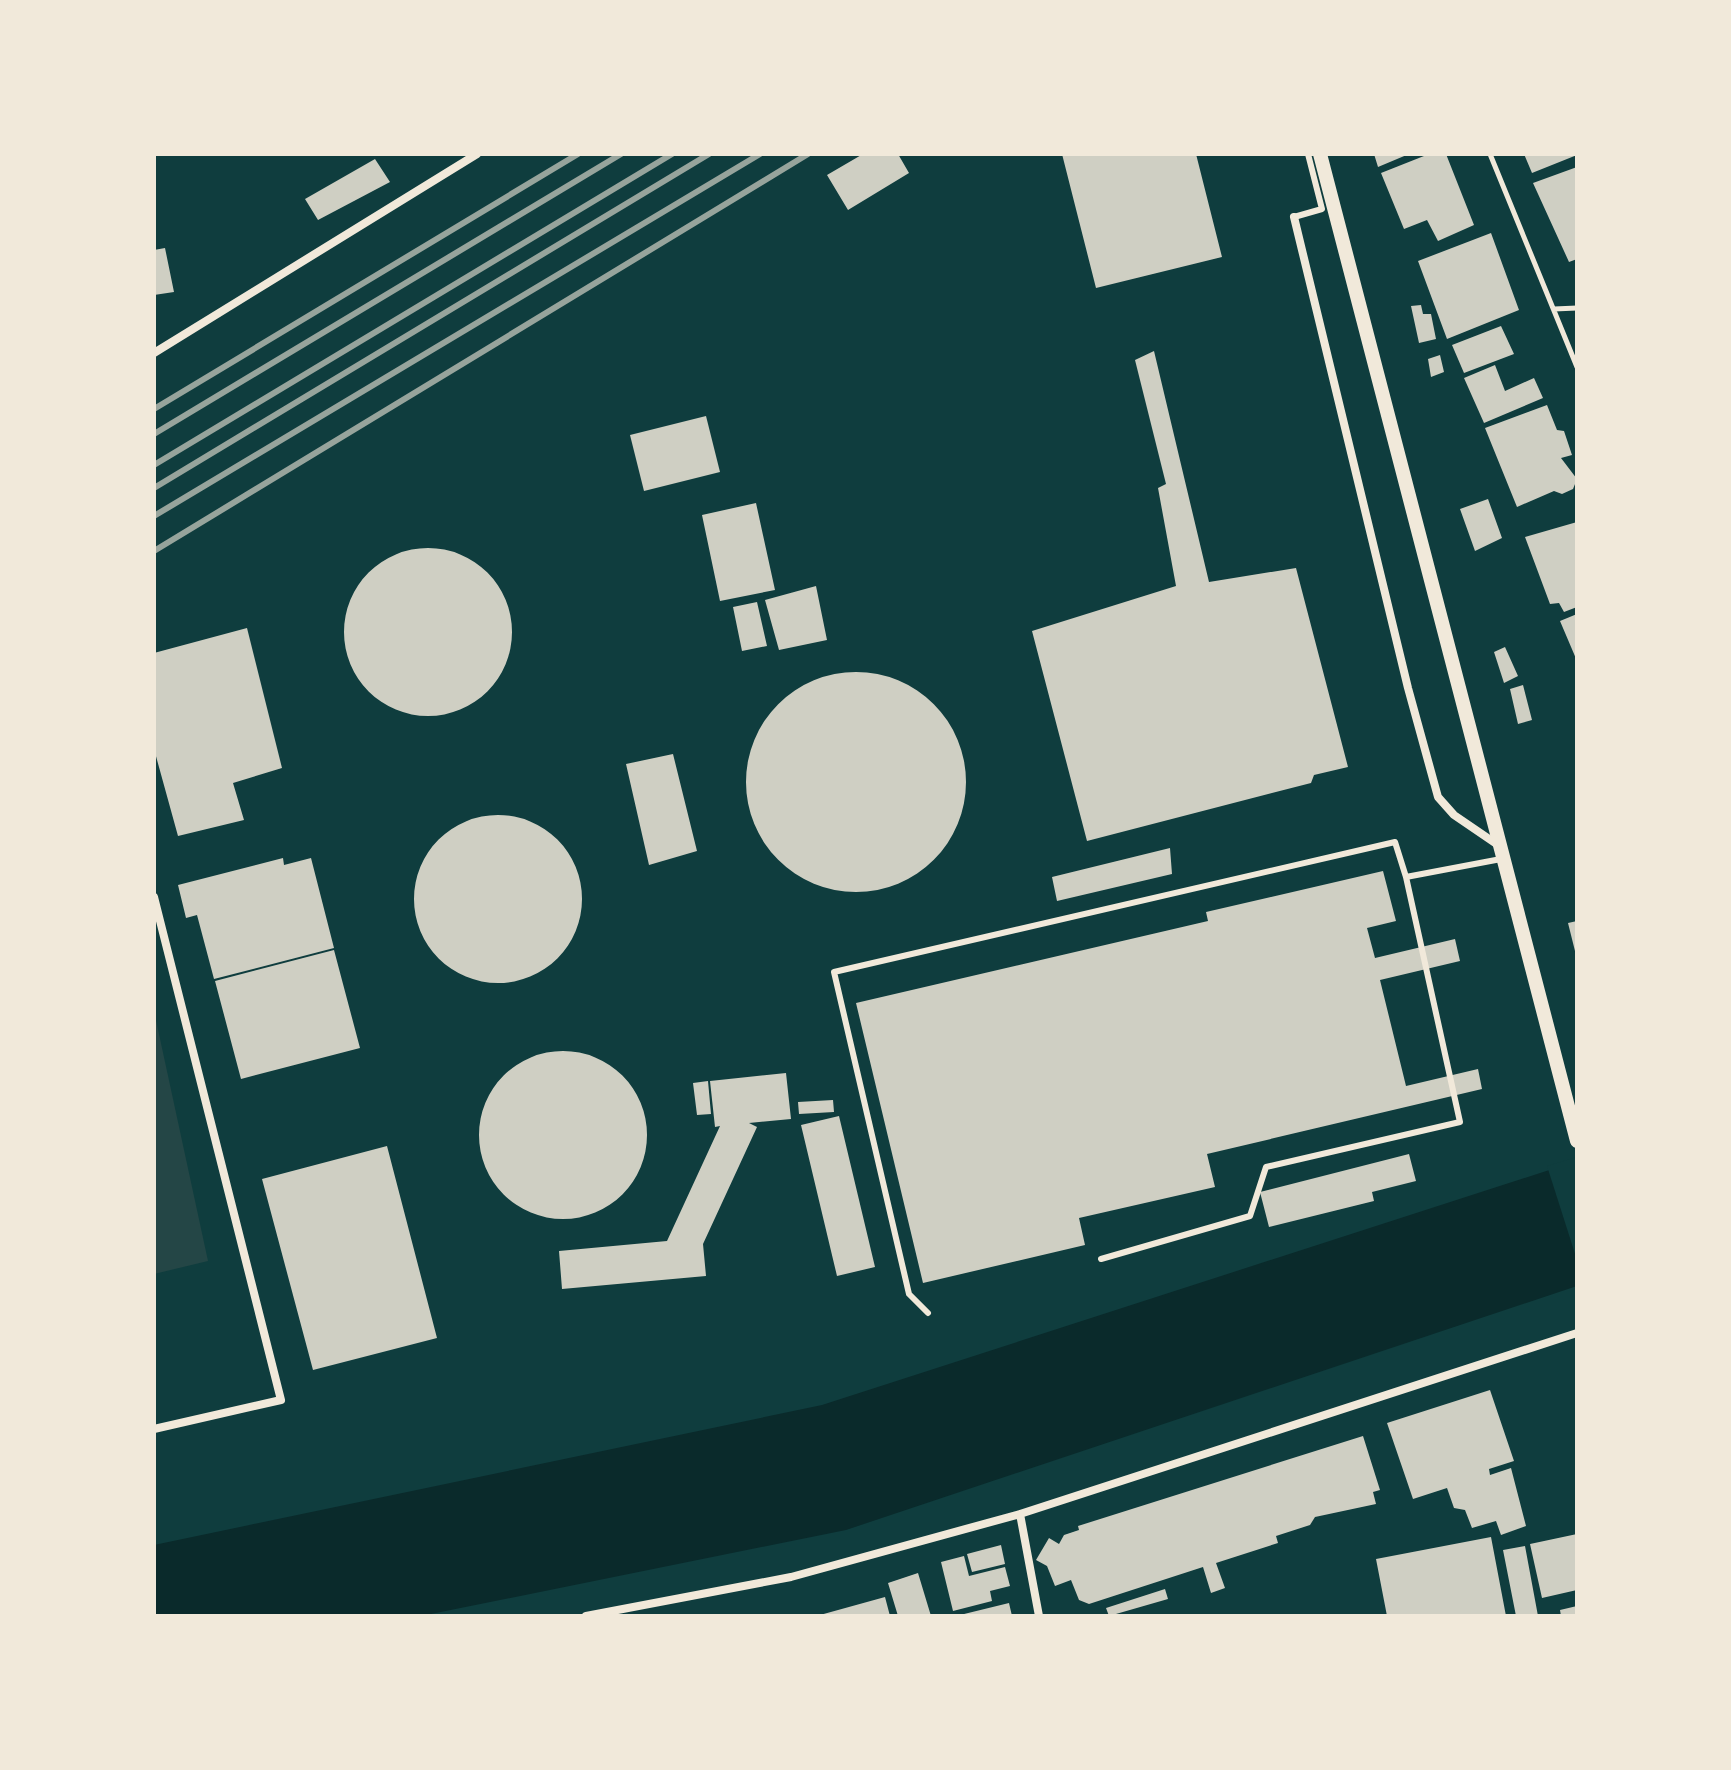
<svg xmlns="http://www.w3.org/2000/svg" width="1731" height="1770" font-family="Ubuntu,sans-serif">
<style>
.green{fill:#244646}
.water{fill:#0a2a2b}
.pier{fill:#0f3d3e}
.building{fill:#cfcfc3}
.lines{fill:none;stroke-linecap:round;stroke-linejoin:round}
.path{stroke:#f1e9da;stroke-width:5}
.service{stroke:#f1e9da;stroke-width:6}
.minor{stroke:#f1e9da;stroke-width:8}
.tertiary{stroke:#f1e9da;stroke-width:14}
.rail{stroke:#97a49c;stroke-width:6}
</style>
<rect width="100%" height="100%" fill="#0f3d3e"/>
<path class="green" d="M154,1011L208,1261L154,1274Z"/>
<path class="water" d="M1577,1161V1286L846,1530L421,1616H154V1545L822,1405Z"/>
<path class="pier" d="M1577,1157V1260L1547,1166Z"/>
<path class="building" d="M863,154H898L909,173L848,210L827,175Z
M1062,154H1196L1222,257L1096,288Z
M1374,154H1409L1378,167Z
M1429,154H1446L1474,225L1438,241L1427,220L1404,229L1381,173Z
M1524,154H1577V155L1532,173Z
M375,159L390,182L318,220L305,199Z
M1577,167V259L1569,262L1533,183Z
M1491,233L1519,310L1447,339L1418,261Z
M165,248L174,292L154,295V250Z
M1421,305L1423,314H1431L1436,339L1419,343L1411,306Z
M1501,326L1514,354L1464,373L1452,345Z
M1154,351L1209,582L1296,568L1348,767L1314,775L1311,783L1087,841L1032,631L1176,586L1158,488L1166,484L1135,360Z
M1440,355L1444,372L1431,377L1428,359Z
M1495,365L1505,391L1534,378L1543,398L1484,423L1464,378Z
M1547,405L1557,430L1564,431L1572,455L1561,458L1577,479L1573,489L1562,494L1554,491L1517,507L1485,428Z
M706,416L720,472L644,491L630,435Z
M1488,499L1502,538L1475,551L1460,509Z
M756,503L775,590L720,601L702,515Z
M1577,522V607L1564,612L1559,603L1550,604L1525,537Z
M344 632a84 84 0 1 1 168 0a84 84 0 1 1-168 0Z
M816,586L827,640L779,650L765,600Z
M757,602L767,646L742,651L733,607Z
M1577,614V661L1560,621Z
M247,628L282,768L233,783L244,820L178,836L154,749V653Z
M1505,647L1518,676L1504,683L1494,652Z
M746 782a110 110 0 1 1 220 0a110 110 0 1 1-220 0Z
M1523,685L1532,720L1518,724L1510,689Z
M673,754L697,851L649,865L626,764Z
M414 899a84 84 0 1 1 168 0a84 84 0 1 1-168 0Z
M1170,848L1172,874L1057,901L1052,877Z
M283,858L284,865L311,858L334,948L214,979L197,915L186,918L178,885Z
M1383,871L1396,921L1367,928L1375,958L1455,939L1460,961L1380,980L1406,1086L1478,1069L1482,1089L1207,1154L1215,1187L1079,1218L1085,1245L923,1283L856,1003L1208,921L1206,912Z
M1577,921V955H1576L1568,923Z
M334,950L360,1048L241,1079L215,981Z
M479 1135a84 84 0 1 1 168 0a84 84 0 1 1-168 0Z
M786,1073L791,1119L749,1123L757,1127L703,1244L706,1276L562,1289L559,1251L667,1241L720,1126L715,1127L710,1081Z
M708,1081L711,1114L697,1115L693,1083Z
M833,1100L834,1112L799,1114L798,1102Z
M839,1116L875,1267L837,1276L801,1125Z
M387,1146L437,1338L313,1370L262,1179Z
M1409,1154L1416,1181L1372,1192L1374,1201L1269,1227L1260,1192Z
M1490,1390L1514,1461L1489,1469L1490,1475L1511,1468L1526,1526L1501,1535L1496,1521L1472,1528L1465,1510L1454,1508L1447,1488L1413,1499L1387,1423Z
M1363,1436L1380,1490L1373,1492L1376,1504L1315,1517L1310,1525L1276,1536L1278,1543L1216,1563L1225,1588L1211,1593L1203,1567L1089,1604L1079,1600L1071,1580L1055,1586L1047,1566L1036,1560L1049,1538L1059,1544L1064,1535L1079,1530L1078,1526Z
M1577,1534V1590L1542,1598L1530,1544Z
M1491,1537L1506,1616H1387L1376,1559Z
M1001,1545L1005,1564L972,1572L967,1554Z
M1525,1546L1538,1616H1516L1503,1550Z
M964,1556L969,1576L1005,1567L1010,1586L990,1591L992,1601L953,1611L941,1562Z
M918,1573L931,1616H898L888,1583Z
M1165,1589L1168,1599L1109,1616L1106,1608Z
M885,1597L890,1616H820V1615Z
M1009,1603L1012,1616H960V1615Z
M1577,1606V1616H1561L1560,1610Z"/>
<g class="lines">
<path class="path" d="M1490,154L1577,367
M1554,309L1577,308"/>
<path class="service" d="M1294,217L1322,209L1308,154
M1406,877L1501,859
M928,1313L909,1294L834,972L1395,842L1406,877L1460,1122L1266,1167L1250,1216L1101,1259"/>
<path class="minor" d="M1294,217L1408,688L1438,797L1454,815L1498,845
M154,353L477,154
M154,897L281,1400L154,1429
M1020,1514L1039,1616
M586,1616L791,1577L1020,1514L1577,1333"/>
<path class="tertiary" d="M1320,154L1577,1141"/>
<path class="rail" d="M154,409L578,154
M154,434L621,154
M154,465L672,154
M154,488L709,154
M154,516L760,154
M154,551L808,154"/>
</g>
<rect width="1731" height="1770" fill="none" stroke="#f1e9da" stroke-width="312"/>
</svg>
